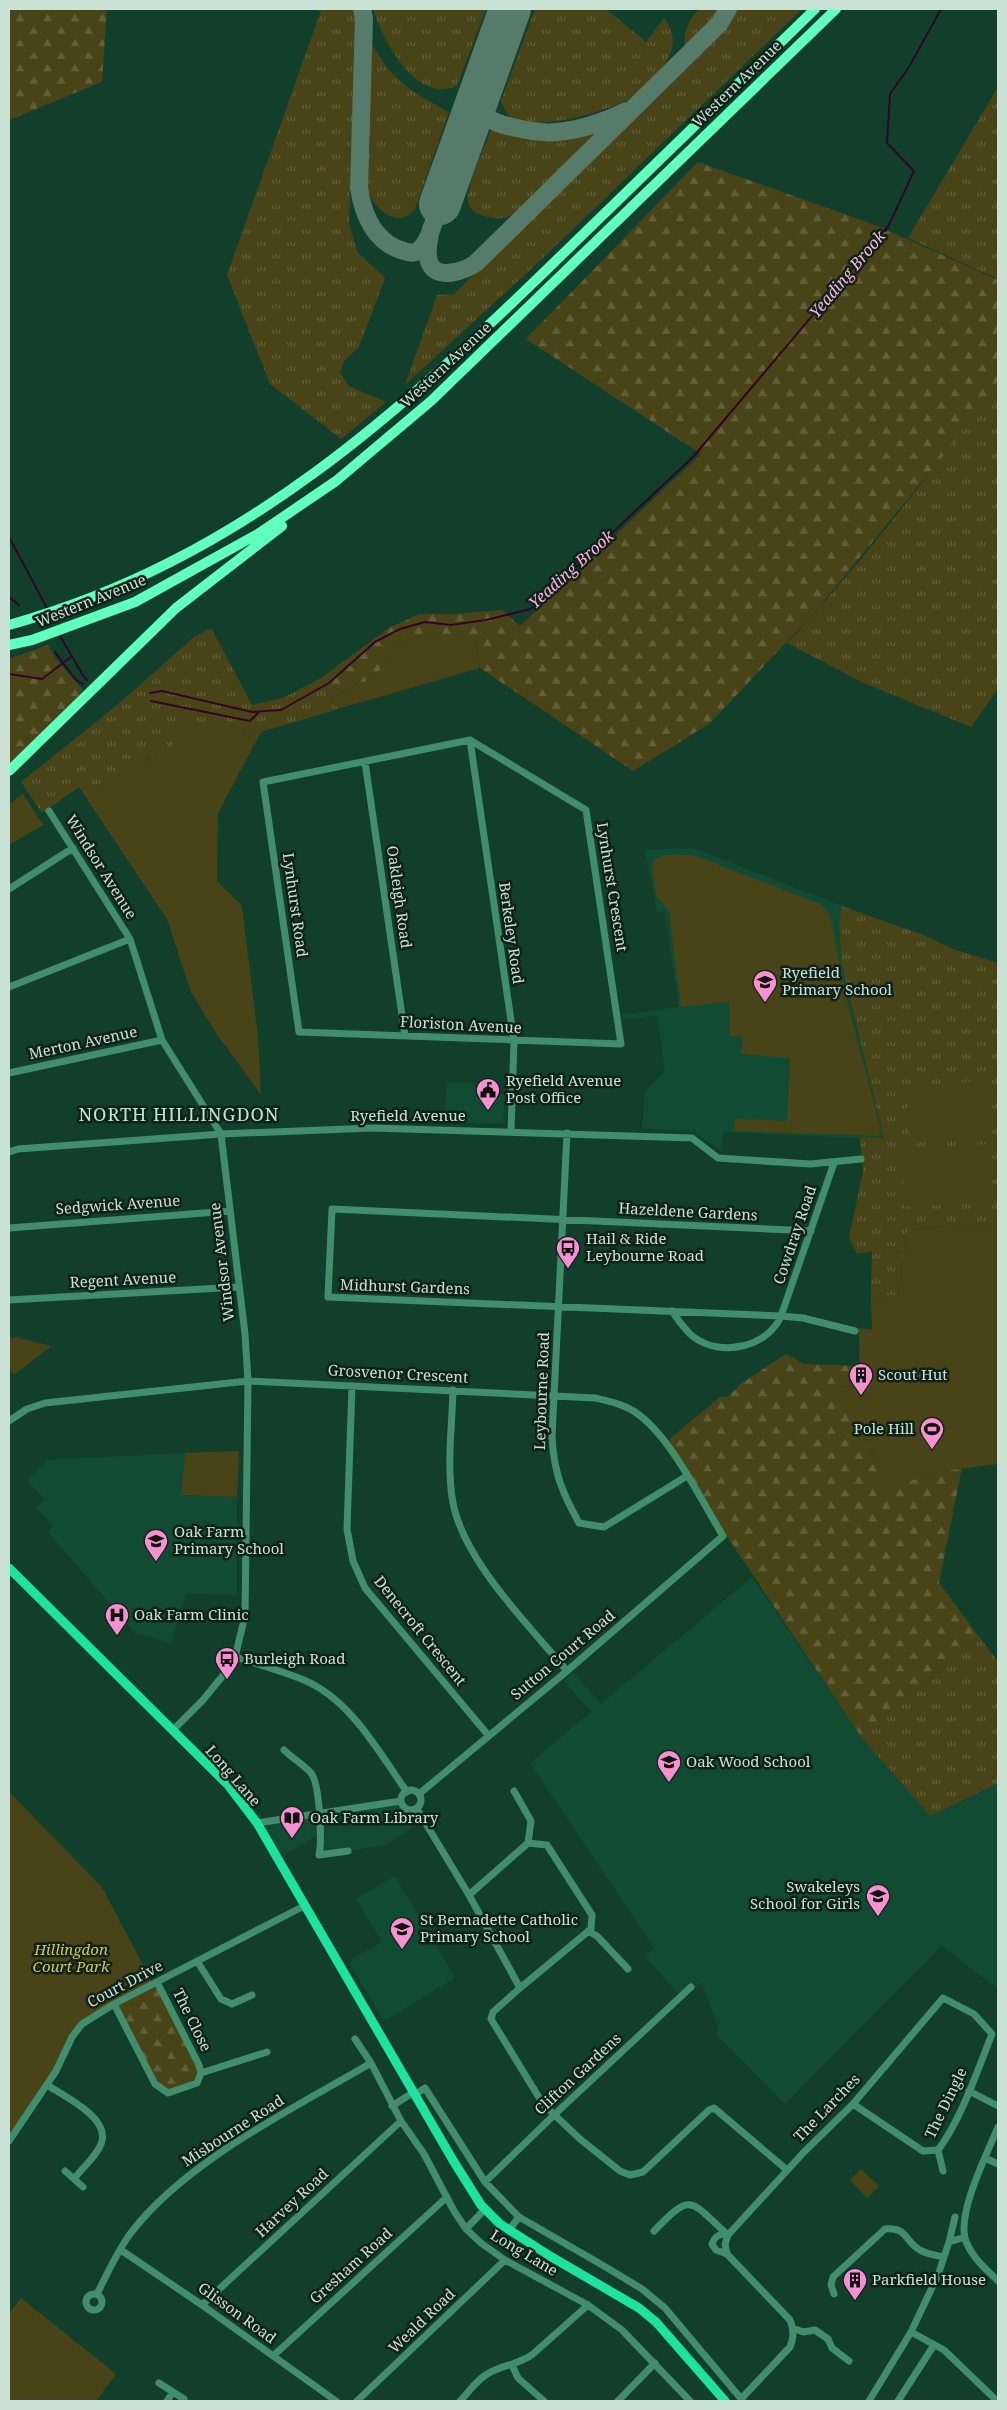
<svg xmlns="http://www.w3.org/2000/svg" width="1007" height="2410" font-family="'Noto Serif',serif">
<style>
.built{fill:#124b34}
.grass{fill:url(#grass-tufts)}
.forest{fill:url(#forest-firs)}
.green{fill:#494418}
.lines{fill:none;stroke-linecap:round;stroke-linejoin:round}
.stream{stroke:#340426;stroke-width:2}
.taxiway{stroke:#567b6a;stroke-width:18}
.runway{stroke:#567b6a;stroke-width:42}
.minor{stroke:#428d6c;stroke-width:7}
.major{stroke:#1ce4a0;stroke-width:9}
.highway{stroke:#60ffbd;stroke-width:10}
.labels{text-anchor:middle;stroke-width:5;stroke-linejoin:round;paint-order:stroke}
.street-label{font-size:15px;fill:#cae2d5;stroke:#0f2119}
.poi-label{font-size:15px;fill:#cae2d5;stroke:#0f2119;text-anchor:start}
.park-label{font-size:15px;font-style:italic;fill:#d6c750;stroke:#0f2119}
.water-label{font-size:16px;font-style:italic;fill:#ffb4e1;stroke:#0f2119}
.quarter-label{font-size:18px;letter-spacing:1px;fill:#b9ead1;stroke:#0f2119}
</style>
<defs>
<pattern id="grass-tufts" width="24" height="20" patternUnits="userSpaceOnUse" patternTransform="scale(1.25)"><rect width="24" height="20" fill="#494418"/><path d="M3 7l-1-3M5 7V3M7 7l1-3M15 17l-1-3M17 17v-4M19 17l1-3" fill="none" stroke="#625f39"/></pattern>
<pattern id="forest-firs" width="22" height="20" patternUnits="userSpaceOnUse" patternTransform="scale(1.25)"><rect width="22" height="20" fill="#494418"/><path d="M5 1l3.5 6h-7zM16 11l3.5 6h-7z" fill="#625f39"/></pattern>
</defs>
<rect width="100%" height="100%" fill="#113f2c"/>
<path class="built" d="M693,848L842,906L839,922L842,966L884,1139L724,1132L721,1151L694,1132L642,1128L645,1092L665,1071L657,1015L622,1020L621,1015L679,1007L665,913L664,911L657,912L645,850Z
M447,1083H472L478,1093L505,1095L503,1123H444Z
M185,1453L181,1495L237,1497V1595L186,1593L171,1643L135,1633L48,1532L53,1525L36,1508L45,1499L27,1481L48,1460Z
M752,1577L861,1737L930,1815L998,1783V1989L942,1946L785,2104L716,2034L719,2030L702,1982L683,1999L645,1957L654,1948L530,1763L591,1712L564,1681L573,1672L601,1704Z
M401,1801L417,1824L386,1845L319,1855L318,1835L280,1857L257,1823Z
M395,1876L455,1978L386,2020L382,2018L350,1964L351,1959L382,1942L356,1899Z"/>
<path class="grass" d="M307,9H356L349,224L357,252L385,278L359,347L345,360L340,373L349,386L386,402L341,439L270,384L227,275L321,11Z
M373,9H486L457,86C415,104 383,40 373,9Z
M535,9H609L608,11L646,42L664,18C684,43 666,66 647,84C642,89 637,96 630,99C607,111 530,135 508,115C505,111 503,106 501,101Z
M700,9H720L704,29L686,48C681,34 690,17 700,9Z
M735,9H802L543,258L405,385L437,295L454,294L721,33Z
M372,44C392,81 413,93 449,112L415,209C398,232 370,206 367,186Z
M998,87V279L908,238Z
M601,128L514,214C504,219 495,220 484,216C478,214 472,212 469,205C463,192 485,146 491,130L543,140Z
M998,382V689L971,727L864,683L787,643C863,562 932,471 998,382Z
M211,628L252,705L283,698L321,678L338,709L261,732L228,725L148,758L103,788L90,800L79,787L42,813L21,782L116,706L193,638Z
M842,906L923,935L953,949L998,963V1226L949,1225L907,1231L898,1295L871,1297L872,1251L857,1254L849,1238L863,1171L860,1137L884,1138L842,966L839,922Z
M978,1635L998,1662V1783L930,1816L861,1737Z"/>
<path class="forest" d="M9,9H107L102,82L9,120Z
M698,162L878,226L998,280V382L948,450L815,612L709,724L633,771L480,668L474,639L460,635L433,634L404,640L394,647L376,677L369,681L357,683L351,689L332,698L321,678L389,628L419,614H454L502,610L520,626L701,454L526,339Z
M48,645L56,659L83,690L64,714L9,765V659Z
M786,1354L804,1364L859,1366L860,1384L839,1387L857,1420L864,1428L885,1491L929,1473L962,1467L939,1583L978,1635L861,1737L665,1443L720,1397H727L742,1383Z
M101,1886L153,1984L157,1982L199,2065L197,2083L168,2093L155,2084L114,2004L91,1898Z"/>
<path class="green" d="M433,634L460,635L474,639L480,668L338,709L332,698L351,689L357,683L369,681L376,677L394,647L404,640Z
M197,725H228L261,732L218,813L217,881L242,906L258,1037L261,1095L216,1033L191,992L167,919L79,787L90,799C113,778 143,759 173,747L174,738L183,729Z
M23,794L43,825L9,845V804Z
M664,855H693L820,904L826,909L832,923L846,998L880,1126L881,1133L878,1136L734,1131L735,1119L787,1121L790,1058L741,1054L743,1037L730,1036L729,1002L681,1007L669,911L656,895L652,865L654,860Z
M986,1081L990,1138L910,1143L906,1086Z
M989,1144L992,1201L905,1207L901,1150Z
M949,1225L998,1226V1464L929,1473L885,1492L864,1428L843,1401L839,1387L860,1384L859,1328L872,1330L871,1297L898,1295L907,1231Z
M15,1337L51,1346L14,1375L9,1369V1338Z
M239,1451L237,1497L181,1495L185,1453Z
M9,1792L101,1886L153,1984L82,2024L62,2060L9,2141Z
M861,2169L879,2186L867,2198L850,2180Z
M21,2298L116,2374L96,2401H9V2314Z"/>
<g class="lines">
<path class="stream" d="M886,231L914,171L887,143L890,94L909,67L941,9
M9,537L48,610
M9,597L19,605
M60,636L84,677L87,680
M55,652L63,663L71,657
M9,674L42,679L63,663L76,680L83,684
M150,693L162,691L252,712L281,710L329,683L375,642L400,629L425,622L451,625L486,620L531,609L693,457L888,226
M151,701L250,721L258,713"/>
<path class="taxiway" d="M362,9L364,18L359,188C363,215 375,243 404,251C409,253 414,254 419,250C431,240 434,218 440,204
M480,92C480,100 478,108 483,114C492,126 542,134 557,132C580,130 606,121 627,111
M431,229C429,239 425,254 430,264C438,281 466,270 476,263L719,24L728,9"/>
<path class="runway" d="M440,204L510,9"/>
<path class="minor" d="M470,740L586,810L621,1044L299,1032L263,782Z
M470,740L514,1041L511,1131
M365,762L405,1036
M49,811L130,939L162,1040L221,1134L245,1334L248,1381L245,1616L235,1657L225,1673L203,1700L173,1730
M9,889L73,848
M9,987L130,939
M9,1073L162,1040
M567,1133L552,1437C554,1473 562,1492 579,1523L604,1527L687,1476
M9,1152L18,1149L221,1134L373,1128L692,1138L718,1158L810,1164L861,1159
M9,1228L230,1211
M811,1231L332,1209L328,1297L781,1316L803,1318L855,1331
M9,1300L238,1287
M672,1311C679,1321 685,1331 695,1338C722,1357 768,1347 781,1316L834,1163
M352,1386L347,1529L353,1561L365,1588L488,1735
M453,1390C452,1426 447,1462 452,1497C460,1558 529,1625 567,1671
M9,1421L27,1409L45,1403L248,1381L595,1398C608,1401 623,1404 635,1412C670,1435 701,1500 723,1536L567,1671L419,1794
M235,1657C258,1664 282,1671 304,1680C351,1700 378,1751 407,1792
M284,1750C292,1758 304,1765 311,1773C320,1784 322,1841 319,1855L348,1851
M401 1800a10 10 0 1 1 20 0a10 10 0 1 1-20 0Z
M514,1791L531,1821L528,1843
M417,1809L469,1895L520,1988L493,2012L491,2019L543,2104L580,2139L620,2171L630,2175L643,2172L709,2110L714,2108L787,2170
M257,1823L401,1801
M469,1895L528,1843L547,1845L592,1915L591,1929L520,1988
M588,1931L597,1936L628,1969
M197,1961L221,1999L232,2004L252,1995
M114,2004L155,2084L168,2093L197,2083L201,2073L199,2065L157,1982
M355,2039L371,2063L401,2121L424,2154L454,2211L466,2229L481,2243L505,2260L588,2305L622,2330L690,2401
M201,2073L267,2052
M47,2085C64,2096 108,2117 102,2141C99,2154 82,2168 74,2179
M969,2091L998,2106
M416,2094L425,2088L485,2182L519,2217L509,2230
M392,2106L414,2092
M998,2127C987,2154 958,2211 965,2238C970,2256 986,2269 998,2281
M9,2141L56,2071L72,2037L82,2024L114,2004L304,1906
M938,2150L943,2171
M985,2158L998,2164
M65,2171L83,2187
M485,2182L554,2115L691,1987
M519,2217L604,2266L642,2289L665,2308L743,2401
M466,2229L485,2209
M654,2231C693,2191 689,2200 728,2235
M949,2242L955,2217
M121,2250L202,2305L336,2401
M727,2254L716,2250L712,2244C715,2236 719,2233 727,2235
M86 2302a8 8 0 1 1 16 0a8 8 0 1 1-16 0Z
M97,2294C107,2274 117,2252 130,2234C185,2161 293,2109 371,2063
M834,2294L831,2285L833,2277L885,2229C908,2227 904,2241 920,2250C926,2254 936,2255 943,2257
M202,2305L401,2121
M793,2328L803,2332L815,2330L828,2339L832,2348L849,2361
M911,2332L944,2350L997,2401
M273,2356L447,2197
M512,2365L518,2378L544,2401
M159,2383L184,2399
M741,2399L790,2347C794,2337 794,2330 790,2320L727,2254L725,2244L728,2235L804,2152L853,2104L943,1998L974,2014L992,2034C978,2069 961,2120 938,2150L923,2151L853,2104
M167,2401L173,2392
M357,2401L505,2260
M460,2401C469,2392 477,2379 489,2373C503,2365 520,2364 533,2354L588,2305
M618,2401L655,2363
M869,2401L911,2332L938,2275L949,2242L965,2237
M898,2401L934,2345"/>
<path class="major" d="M9,1568L228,1785L257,1823L454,2162L481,2205L500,2224L550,2256L639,2308L656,2322L725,2401"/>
<path class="highway" d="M9,625C242,560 402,411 571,246C653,167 734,88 815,9
M9,645L32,640L135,602L258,534L336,481L431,401L836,9
M9,771L176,608L282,526"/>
</g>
<defs>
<g id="school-pin" transform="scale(1.25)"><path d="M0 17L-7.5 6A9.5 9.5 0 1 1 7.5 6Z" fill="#f690d0" stroke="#0f2119"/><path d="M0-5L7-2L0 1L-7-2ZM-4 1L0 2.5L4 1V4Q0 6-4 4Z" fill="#111"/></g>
<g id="civic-pin" transform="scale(1.25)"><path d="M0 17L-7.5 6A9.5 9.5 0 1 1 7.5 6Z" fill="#f690d0" stroke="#0f2119"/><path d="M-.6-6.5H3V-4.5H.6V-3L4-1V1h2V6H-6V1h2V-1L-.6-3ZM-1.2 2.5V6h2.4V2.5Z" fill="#111"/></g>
<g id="bus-pin" transform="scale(1.25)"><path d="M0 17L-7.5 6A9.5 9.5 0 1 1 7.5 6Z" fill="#f690d0" stroke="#0f2119"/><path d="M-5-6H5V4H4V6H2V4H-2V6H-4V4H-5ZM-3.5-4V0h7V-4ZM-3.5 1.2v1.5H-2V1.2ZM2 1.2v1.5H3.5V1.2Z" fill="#111"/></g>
<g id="building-pin" transform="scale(1.25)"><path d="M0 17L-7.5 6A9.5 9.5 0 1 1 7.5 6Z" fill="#f690d0" stroke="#0f2119"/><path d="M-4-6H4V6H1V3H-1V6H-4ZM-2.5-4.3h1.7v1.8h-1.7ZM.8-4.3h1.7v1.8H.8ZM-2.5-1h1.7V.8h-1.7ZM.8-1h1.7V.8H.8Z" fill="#111"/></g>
<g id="stadium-pin" transform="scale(1.25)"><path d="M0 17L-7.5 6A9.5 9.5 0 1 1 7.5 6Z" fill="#f690d0" stroke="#0f2119"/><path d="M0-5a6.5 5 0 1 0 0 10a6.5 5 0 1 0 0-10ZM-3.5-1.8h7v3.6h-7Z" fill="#111"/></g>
<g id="hospital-pin" transform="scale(1.25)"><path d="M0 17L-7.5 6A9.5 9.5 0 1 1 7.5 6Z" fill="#f690d0" stroke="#0f2119"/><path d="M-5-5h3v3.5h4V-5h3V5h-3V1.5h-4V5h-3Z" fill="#111"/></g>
<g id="library-pin" transform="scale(1.25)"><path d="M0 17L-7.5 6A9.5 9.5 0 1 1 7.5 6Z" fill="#f690d0" stroke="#0f2119"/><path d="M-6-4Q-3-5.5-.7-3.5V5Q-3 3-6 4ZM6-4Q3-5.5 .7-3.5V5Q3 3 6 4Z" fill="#111"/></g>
</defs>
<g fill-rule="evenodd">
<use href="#school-pin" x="765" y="982"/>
<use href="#civic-pin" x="488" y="1090"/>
<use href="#bus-pin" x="568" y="1248"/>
<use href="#building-pin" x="861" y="1375"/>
<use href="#stadium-pin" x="932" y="1429"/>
<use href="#school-pin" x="156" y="1541"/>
<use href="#hospital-pin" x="117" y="1615"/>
<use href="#bus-pin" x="227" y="1659"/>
<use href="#school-pin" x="669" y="1762"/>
<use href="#library-pin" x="292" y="1818"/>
<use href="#school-pin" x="878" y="1896"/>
<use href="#school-pin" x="402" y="1929"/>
<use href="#building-pin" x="855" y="2280"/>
</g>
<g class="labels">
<g class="street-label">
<text transform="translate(737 84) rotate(-44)" y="5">Western Avenue</text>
<text transform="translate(446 365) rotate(-43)" y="5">Western Avenue</text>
<text transform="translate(91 601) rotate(-22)" y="5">Western Avenue</text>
<text transform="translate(101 867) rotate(58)" y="5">Windsor Avenue</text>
<text transform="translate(612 887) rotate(81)" y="5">Lynhurst Crescent</text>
<text transform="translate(399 897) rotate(82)" y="5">Oakleigh Road</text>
<text transform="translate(295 905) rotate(82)" y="5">Lynhurst Road</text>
<text transform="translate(511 933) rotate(82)" y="5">Berkeley Road</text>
<text transform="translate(461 1025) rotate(3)" y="5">Floriston Avenue</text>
<text transform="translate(83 1043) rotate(-12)" y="5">Merton Avenue</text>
<text x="408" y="1121">Ryefield Avenue</text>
<text transform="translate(118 1205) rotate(-4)" y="5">Sedgwick Avenue</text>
<text transform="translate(688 1212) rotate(3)" y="5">Hazeldene Gardens</text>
<text transform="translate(795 1235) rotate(-71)" y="5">Cowdray Road</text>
<text transform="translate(222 1262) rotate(-97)" y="5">Windsor Avenue</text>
<text transform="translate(123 1280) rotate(-3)" y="5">Regent Avenue</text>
<text transform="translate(405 1287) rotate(2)" y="5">Midhurst Gardens</text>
<text transform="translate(398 1374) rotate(3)" y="5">Grosvenor Crescent</text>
<text transform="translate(542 1391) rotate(-88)" y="5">Leybourne Road</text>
<text transform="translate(420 1631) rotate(51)" y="5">Denecroft Crescent</text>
<text transform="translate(563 1655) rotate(-40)" y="5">Sutton Court Road</text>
<text transform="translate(233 1776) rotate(49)" y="5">Long Lane</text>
<text transform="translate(125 1984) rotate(-28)" y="5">Court Drive</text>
<text transform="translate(192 2020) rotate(64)" y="5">The Close</text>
<text transform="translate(578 2074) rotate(-43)" y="5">Clifton Gardens</text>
<text transform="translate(946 2103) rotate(-64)" y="5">The Dingle</text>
<text transform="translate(827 2108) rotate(-46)" y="5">The Larches</text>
<text transform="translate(233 2131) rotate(-33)" y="5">Misbourne Road</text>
<text transform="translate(292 2203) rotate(-43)" y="5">Harvey Road</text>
<text transform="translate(524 2253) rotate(31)" y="5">Long Lane</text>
<text transform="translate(351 2266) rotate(-42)" y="5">Gresham Road</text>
<text transform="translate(237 2313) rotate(36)" y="5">Glisson Road</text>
<text transform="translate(422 2321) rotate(-44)" y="5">Weald Road</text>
</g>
<g class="poi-label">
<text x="782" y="978">Ryefield<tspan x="782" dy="17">Primary School</tspan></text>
<text x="506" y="1086">Ryefield Avenue<tspan x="506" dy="17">Post Office</tspan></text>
<text x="586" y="1244">Hail &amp; Ride<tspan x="586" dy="17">Leybourne Road</tspan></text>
<text x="878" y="1380">Scout Hut</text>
<text x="914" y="1434" text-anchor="end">Pole Hill</text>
<text x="174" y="1537">Oak Farm<tspan x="174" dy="17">Primary School</tspan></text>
<text x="134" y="1620">Oak Farm Clinic</text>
<text x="244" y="1664">Burleigh Road</text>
<text x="686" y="1767">Oak Wood School</text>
<text x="310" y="1823">Oak Farm Library</text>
<text x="860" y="1892" text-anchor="end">Swakeleys<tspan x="860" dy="17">School for Girls</tspan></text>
<text x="420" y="1925">St Bernadette Catholic<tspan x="420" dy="17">Primary School</tspan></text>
<text x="872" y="2285">Parkfield House</text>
</g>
<g class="park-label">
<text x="71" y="1955">Hillingdon<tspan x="71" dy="17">Court Park</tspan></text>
</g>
<g class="water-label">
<text transform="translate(847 274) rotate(-50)" y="6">Yeading Brook</text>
<text transform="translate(571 569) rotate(-42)" y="6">Yeading Brook</text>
</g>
<g class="quarter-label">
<text x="179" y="1121">NORTH HILLINGDON</text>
</g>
</g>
<rect width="1007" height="2410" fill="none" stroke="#cae2d5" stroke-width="20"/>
</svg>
